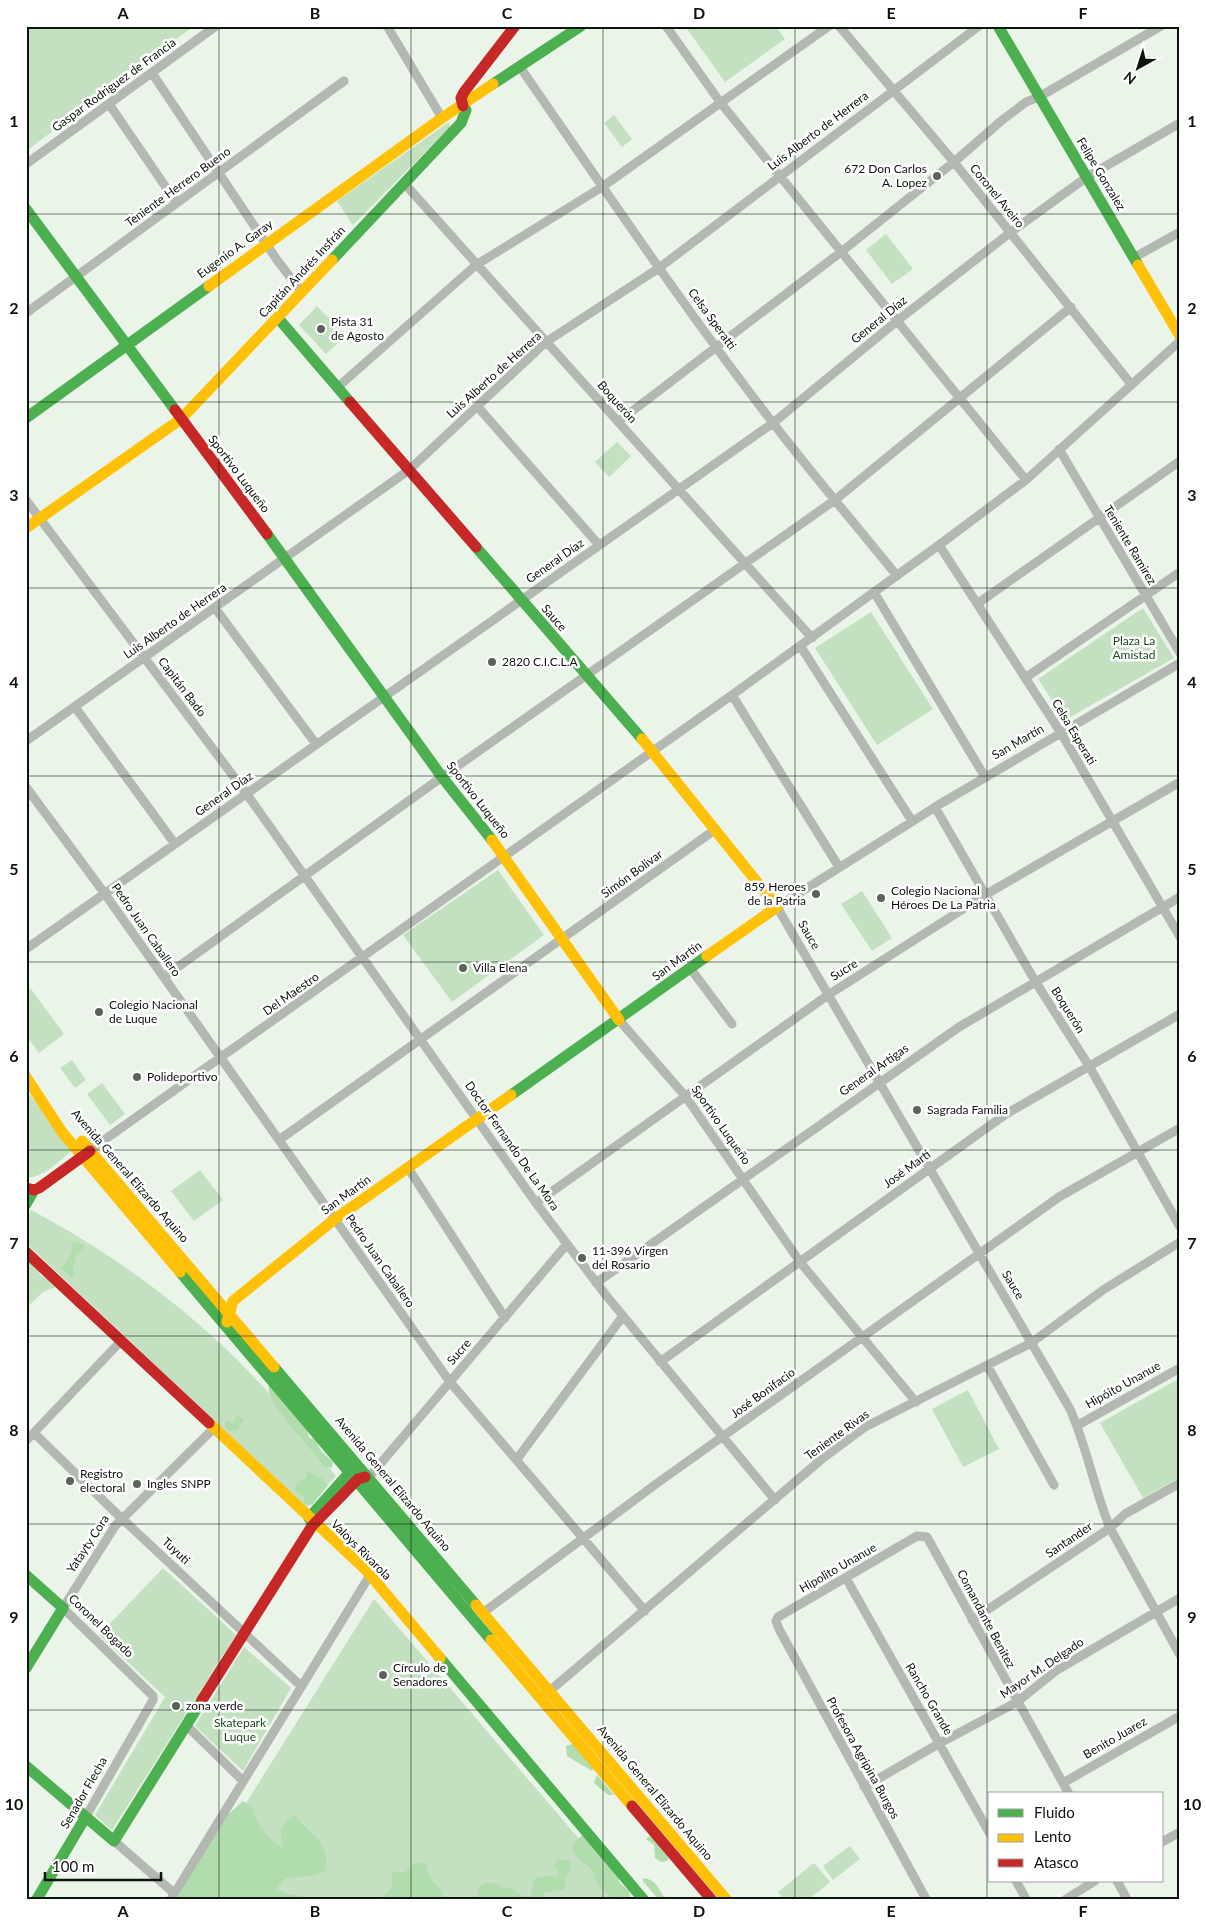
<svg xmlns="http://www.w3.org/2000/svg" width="1206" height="1925" font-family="Lato,sans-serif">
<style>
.green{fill:#c3e1c0}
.forest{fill:#b1ddae}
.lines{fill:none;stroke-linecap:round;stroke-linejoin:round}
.street{stroke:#b4b8b3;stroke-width:9}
.fast{stroke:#4caf50;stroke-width:11}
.slow{stroke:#ffc107;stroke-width:11}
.jam{stroke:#c62828;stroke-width:11}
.grid{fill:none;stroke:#0d130d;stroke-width:1;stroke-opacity:0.55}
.poi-dot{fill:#5a625a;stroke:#fff;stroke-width:2}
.labels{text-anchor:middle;stroke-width:5;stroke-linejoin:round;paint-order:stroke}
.street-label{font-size:12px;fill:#0d130d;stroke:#fff}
.poi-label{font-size:12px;fill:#0d130d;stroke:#fff;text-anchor:start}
.park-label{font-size:12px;fill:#194a18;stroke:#fff}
.neatline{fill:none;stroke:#0d130d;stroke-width:2}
.grid-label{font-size:16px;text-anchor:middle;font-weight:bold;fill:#0d130d}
</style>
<rect width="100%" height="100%" fill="#eaf4e9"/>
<path class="green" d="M26,26H194L26,151Z
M685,26H776L785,39L725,82Z
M614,115L632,139L622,147L604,123Z
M449,122L450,127L353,225L337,201Z
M886,234L913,269L892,284L866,250Z
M317,306L343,333L340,336L343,339L326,354L299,325Z
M617,442L631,456L609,477L595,462Z
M1143,608L1174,658L1065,720L1038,679Z
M871,612L933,709L877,745L815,648Z
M498,870L544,935L452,1002L403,935Z
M862,891L892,938L872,951L841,904Z
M31,989L64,1034L39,1053L26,1035V992Z
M72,1060L86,1080L75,1088L60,1068Z
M102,1083L125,1114L110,1125L87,1094Z
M26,1090L73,1150C61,1159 42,1180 26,1177Z
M200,1170L223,1200L194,1221L171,1191Z
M31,1210C119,1257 199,1316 266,1390C291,1416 313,1447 336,1476L307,1508L26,1243V1217Z
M26,1256L40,1271L39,1275L51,1280L58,1286L43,1292L26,1308Z
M1180,1378V1477L1143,1498L1100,1423Z
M968,1390L999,1449L963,1467L932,1409Z
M163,1568L236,1635L112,1830L95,1815L165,1697L99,1635Z
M374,1599L628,1896L625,1899H186Z
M244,1647L291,1688L243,1771L195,1726Z
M850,1846L860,1859L833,1880L823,1866Z
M814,1863L830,1882L809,1899H783L778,1892Z"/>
<path class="forest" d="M78,1242L84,1245V1249L76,1254L73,1269L75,1276L72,1277L61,1269L70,1255L73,1243Z
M269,1384L308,1432L309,1438L315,1439L321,1451L333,1462L332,1468L323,1466C314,1448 262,1402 269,1384Z
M238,1415L244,1420L237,1431L228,1430L225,1426L226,1421L233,1423Z
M306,1471L320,1477L328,1485L312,1505L304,1504V1497L294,1490L298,1482L306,1479Z
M575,1743L594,1769L592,1771L567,1756L566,1746Z
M597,1775L614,1795H608L594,1783Z
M243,1801L253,1808C255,1825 268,1838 283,1848C280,1830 278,1826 295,1815C310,1836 332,1841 325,1871L313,1876L286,1878L276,1889C287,1896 297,1893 308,1899H176L224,1818Z
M651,1835L669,1858L667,1861L661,1862L655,1858L654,1845L646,1839Z
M581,1836H588L618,1876L619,1882L629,1891L630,1897C617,1903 602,1893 596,1881C594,1878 594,1872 592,1870C584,1860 573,1860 573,1845Z
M564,1859L570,1861C571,1868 570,1872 565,1878L566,1884L563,1890L544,1892L543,1899H530L533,1881L537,1877L557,1876L559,1871L554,1866L557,1860Z
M421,1862L427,1865C427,1877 434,1883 442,1891V1897L381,1899L392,1886V1872H405L415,1863Z
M643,1878C654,1879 658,1886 663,1896L670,1899H658L643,1881Z
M489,1883H497L501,1887L514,1889L526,1899H477L478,1889L482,1884Z"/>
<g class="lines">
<path class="street" d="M387,26L442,118
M666,26L720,102L1026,480
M839,26L954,162L1131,384
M520,67C603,187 684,308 773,423C813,475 856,525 897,576
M152,73L277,260L301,291
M109,104L176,202
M26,164L216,26
M404,183L812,638
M1135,257L1180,232
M26,313L344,81
M339,386L476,265L602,187L829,26
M477,406L599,545
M618,422L841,252L954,162L1001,121L1026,102L1039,97L1161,26
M1059,449L1180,653
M26,500L246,793L536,1203L605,1294L775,1500
M939,545L1061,733L1180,937
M874,592L985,777
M977,604L1180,461
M215,608L316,744
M801,647L912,821
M1180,663L940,804L777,907L1070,1409C1087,1447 1094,1489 1110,1528L1180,1655
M1025,678L1180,572
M732,695L839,867
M75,707L175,844
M26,741L409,470L546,342L659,268L979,26
M26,787L105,894L450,1382L645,1611
M935,807L1035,981L1089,1066L1180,1227
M26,949L773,423L897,321L1011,232L1087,177L1180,123
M690,968L732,1024
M164,977L442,777L835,500L1071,307
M619,1020L686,1097L800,1262L916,1402
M279,1140L716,829
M90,1150L732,695L939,545L1026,480L1180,341
M408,1168L505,1318
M536,1203L828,995L985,895L1180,782
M596,1283L959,1027L1180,897
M660,1362L1006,1114L1180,1014
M988,1367L1054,1485
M1078,1425L1180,1368
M34,1433L116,1513L301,1686
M26,1441L120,1342
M517,1459L623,1316
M369,1477L567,1244
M846,1578L990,1834
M484,1612L656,1484L1059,1197L1180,1128
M972,1620L1110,1528L1125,1514L1180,1483
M546,1694L822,1459L865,1427L1031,1343L1103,1290L1180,1242
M186,1725L242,1780
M1063,1783L1180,1716
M864,1787L940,1743L1017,1702L1057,1670L1180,1598
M85,1818L153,1700V1696L63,1608L115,1526L213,1429
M114,1841L174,1893
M1162,1842L1180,1832
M1016,1881L1026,1899
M1117,1881L1127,1899
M171,1899L370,1575
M926,1899L779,1629L776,1621L778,1617L917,1536L927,1537L1069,1794
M1066,1899L1095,1881"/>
<path class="fast" d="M998,26L1138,265
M493,84L581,26
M26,209L175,410
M332,260L461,123L466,110L463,106
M278,318L350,402
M26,418L209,286
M267,534L442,777L492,840
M476,547L642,739
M511,1095L707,956
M26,1204L34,1190
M180,1272L491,1640
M274,1367L476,1605
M311,1521L309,1518L351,1471L359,1474
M26,1575L63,1608L26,1668
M440,1658L643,1899
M26,1766L114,1841L202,1700
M37,1899L85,1818"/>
<path class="slow" d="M1138,265L1180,336
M209,286L442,118L493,84
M26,528L181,419L332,260
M642,739L777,907L707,956
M492,840L619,1020
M26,1077L62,1132L180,1272
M82,1141L274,1367
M227,1322L233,1301L335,1219L511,1095
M209,1423L365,1569L440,1658
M476,1605L726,1899
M491,1640L632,1806"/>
<path class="jam" d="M463,106L461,98L464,92L515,26
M350,402L476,547
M175,410L267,534
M26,1188L34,1190L39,1188L90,1151
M26,1252L209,1423
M202,1700L312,1526L358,1479L365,1477
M632,1806L711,1899"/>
</g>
<path class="grid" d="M219,26V1899M411,26V1899M603,26V1899M795,26V1899M987,26V1899M26,214H1180M26,402H1180M26,588H1180M26,776H1180M26,962H1180M26,1150H1180M26,1336H1180M26,1524H1180M26,1710H1180"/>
<g class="poi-dot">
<circle cx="937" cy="176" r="5"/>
<circle cx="321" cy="329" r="5"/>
<circle cx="492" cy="662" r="5"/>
<circle cx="816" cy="894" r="5"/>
<circle cx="881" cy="898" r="5"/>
<circle cx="463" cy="968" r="5"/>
<circle cx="99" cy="1012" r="5"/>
<circle cx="137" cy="1077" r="5"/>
<circle cx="917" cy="1110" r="5"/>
<circle cx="582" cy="1258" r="5"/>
<circle cx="70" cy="1481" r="5"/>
<circle cx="137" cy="1484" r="5"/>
<circle cx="383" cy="1675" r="5"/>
<circle cx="176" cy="1706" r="5"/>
</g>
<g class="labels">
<g class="street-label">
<text transform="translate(114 85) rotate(-36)" y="4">Gaspar Rodriguez de Francia</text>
<text transform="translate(818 131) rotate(-37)" y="4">Luis Alberto de Herrera</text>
<text transform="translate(1101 174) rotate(59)" y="4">Felipe Gonzalez</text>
<text transform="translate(178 187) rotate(-36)" y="4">Teniente Herrero Bueno</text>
<text transform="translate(997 196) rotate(51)" y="4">Coronel Aveiro</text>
<text transform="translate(235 249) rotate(-36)" y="4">Eugenio A. Garay</text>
<text transform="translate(302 272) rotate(-47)" y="4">Capitán Andrés Insfrán</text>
<text transform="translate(712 319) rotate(54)" y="4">Celsa Speratti</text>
<text transform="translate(879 320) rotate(-39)" y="4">General Díaz</text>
<text transform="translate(494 375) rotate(-42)" y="4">Luis Alberto de Herrera</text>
<text transform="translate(617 402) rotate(48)" y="4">Boquerón</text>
<text transform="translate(239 474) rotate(53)" y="4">Sportivo Luqueño</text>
<text transform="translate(1130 545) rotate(59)" y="4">Teniente Ramirez</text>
<text transform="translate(555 561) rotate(-35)" y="4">General Díaz</text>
<text transform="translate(554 618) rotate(49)" y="4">Sauce</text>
<text transform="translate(175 621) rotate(-35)" y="4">Luis Alberto de Herrera</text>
<text transform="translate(182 687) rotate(53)" y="4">Capitán Bado</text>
<text transform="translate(1074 732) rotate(59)" y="4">Celsa Esperati</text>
<text transform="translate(1018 742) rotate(-30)" y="4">San Martín</text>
<text transform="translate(224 794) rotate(-35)" y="4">General Díaz</text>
<text transform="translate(478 800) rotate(52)" y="4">Sportivo Luqueño</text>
<text transform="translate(632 874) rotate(-36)" y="4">Simón Bolivar</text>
<text transform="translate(146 930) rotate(55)" y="4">Pedro Juan Caballero</text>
<text transform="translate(809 935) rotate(60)" y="4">Sauce</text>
<text transform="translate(677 961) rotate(-36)" y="4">San Martín</text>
<text transform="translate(844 970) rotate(-32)" y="4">Sucre</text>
<text transform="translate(291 994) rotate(-35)" y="4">Del Maestro</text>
<text transform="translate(1068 1010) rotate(58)" y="4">Boquerón</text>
<text transform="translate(874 1070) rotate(-35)" y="4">General Artigas</text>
<text transform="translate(721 1125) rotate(55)" y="4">Sportivo Luqueño</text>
<text transform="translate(512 1146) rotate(55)" y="4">Doctor Fernando De La Mora</text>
<text transform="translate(907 1169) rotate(-36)" y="4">José Marti</text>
<text transform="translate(130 1176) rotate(49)" y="4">Avenida General Elizardo Aquino</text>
<text transform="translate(346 1195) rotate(-36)" y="4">San Martín</text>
<text transform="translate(380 1261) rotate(55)" y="4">Pedro Juan Caballero</text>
<text transform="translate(1013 1285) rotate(59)" y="4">Sauce</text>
<text transform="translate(459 1352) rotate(-49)" y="4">Sucre</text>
<text transform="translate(1123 1385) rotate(-29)" y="4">Hipóito Unanue</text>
<text transform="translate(763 1393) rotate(-36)" y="4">José Bonifacio</text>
<text transform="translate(837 1435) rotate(-36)" y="4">Teniente Rivas</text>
<text transform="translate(393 1484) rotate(50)" y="4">Avenida General Elizardo Aquino</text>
<text transform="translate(1069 1540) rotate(-34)" y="4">Santander</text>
<text transform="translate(88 1544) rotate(-57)" y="4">Yatayty Cora</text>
<text transform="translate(361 1550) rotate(45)" y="4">Valoys Rivarola</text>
<text transform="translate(176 1551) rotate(43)" y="4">Tuyuti</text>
<text transform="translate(838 1568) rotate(-30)" y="4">Hipolito Unanue</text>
<text transform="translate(986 1619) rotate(62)" y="4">Comandante Benitez</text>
<text transform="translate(101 1626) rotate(44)" y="4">Coronel Bogado</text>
<text transform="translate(1042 1668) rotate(-34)" y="4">Mayor M. Delgado</text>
<text transform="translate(929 1699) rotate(60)" y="4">Rancho Grande</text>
<text transform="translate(1115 1738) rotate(-30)" y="4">Benito Juarez</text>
<text transform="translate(863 1758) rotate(61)" y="4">Profesora Agripina Burgos</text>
<text transform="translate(84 1793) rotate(-60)" y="4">Senador Flecha</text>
<text transform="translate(655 1793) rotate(50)" y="4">Avenida General Elizardo Aquino</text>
</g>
<g class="poi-label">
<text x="927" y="173" text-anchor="end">672 Don Carlos<tspan x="927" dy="14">A. Lopez</tspan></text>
<text x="331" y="326">Pista 31<tspan x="331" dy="14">de Agosto</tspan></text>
<text x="502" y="666">2820 C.I.C.L.A</text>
<text x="806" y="891" text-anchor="end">859 Heroes<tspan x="806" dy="14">de la Patria</tspan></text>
<text x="891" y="895">Colegio Nacional<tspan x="891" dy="14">Héroes De La Patria</tspan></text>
<text x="473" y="972">Villa Elena</text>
<text x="109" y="1009">Colegio Nacional<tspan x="109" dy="14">de Luque</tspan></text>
<text x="147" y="1081">Polideportivo</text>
<text x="927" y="1114">Sagrada Familia</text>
<text x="592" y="1255">11-396 Virgen<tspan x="592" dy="14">del Rosario</tspan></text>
<text x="80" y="1478">Registro<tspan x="80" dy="14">electoral</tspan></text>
<text x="147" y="1488">Ingles SNPP</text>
<text x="393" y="1672">Círculo de<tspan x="393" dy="14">Senadores</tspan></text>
<text x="186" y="1710">zona verde</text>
</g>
<g class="park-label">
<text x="1134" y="645">Plaza La<tspan x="1134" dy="14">Amistad</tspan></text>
<text x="240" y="1727">Skatepark<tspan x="240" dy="14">Luque</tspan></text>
</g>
</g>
<rect width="1206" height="1925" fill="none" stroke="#ffffff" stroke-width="55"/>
<rect x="988" y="1792" width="175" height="90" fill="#ffffff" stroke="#9ea19e"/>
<rect x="998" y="1809" width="25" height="8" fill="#4caf50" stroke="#9ea19e"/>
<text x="1034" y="1818" font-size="15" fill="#0d130d">Fluido</text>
<rect x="998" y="1834" width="25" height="8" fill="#ffc107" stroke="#9ea19e"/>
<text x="1034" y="1842" font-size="15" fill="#0d130d">Lento</text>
<rect x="998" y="1859" width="25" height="8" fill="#c62828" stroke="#9ea19e"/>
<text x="1034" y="1868" font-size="15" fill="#0d130d">Atasco</text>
<g transform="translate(1138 68) rotate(219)" stroke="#ffffff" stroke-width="4" paint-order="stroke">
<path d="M0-4L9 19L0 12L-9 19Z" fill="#0d130d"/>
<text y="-8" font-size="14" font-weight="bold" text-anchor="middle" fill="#0d130d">N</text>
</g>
<path d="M45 1872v8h116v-8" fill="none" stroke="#0d130d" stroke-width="2.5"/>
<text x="52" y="1872" font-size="15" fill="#0d130d" stroke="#ffffff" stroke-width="4" paint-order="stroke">100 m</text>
<rect x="28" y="28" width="1150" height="1870" class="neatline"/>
<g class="grid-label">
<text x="123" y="19">A</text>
<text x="315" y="19">B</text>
<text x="507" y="19">C</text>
<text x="699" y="19">D</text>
<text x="891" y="19">E</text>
<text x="1083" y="19">F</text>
<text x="14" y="127">1</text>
<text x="1192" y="127">1</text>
<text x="14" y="314">2</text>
<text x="1192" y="314">2</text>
<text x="14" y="501">3</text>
<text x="1192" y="501">3</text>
<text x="14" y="688">4</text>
<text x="1192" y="688">4</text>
<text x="14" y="875">5</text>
<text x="1192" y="875">5</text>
<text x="14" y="1062">6</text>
<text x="1192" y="1062">6</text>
<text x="14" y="1249">7</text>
<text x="1192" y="1249">7</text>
<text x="14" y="1436">8</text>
<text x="1192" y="1436">8</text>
<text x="14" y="1623">9</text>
<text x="1192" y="1623">9</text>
<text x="14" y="1810">10</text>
<text x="1192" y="1810">10</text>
<text x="123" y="1917">A</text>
<text x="315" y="1917">B</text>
<text x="507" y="1917">C</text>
<text x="699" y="1917">D</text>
<text x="891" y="1917">E</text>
<text x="1083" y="1917">F</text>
</g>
</svg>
